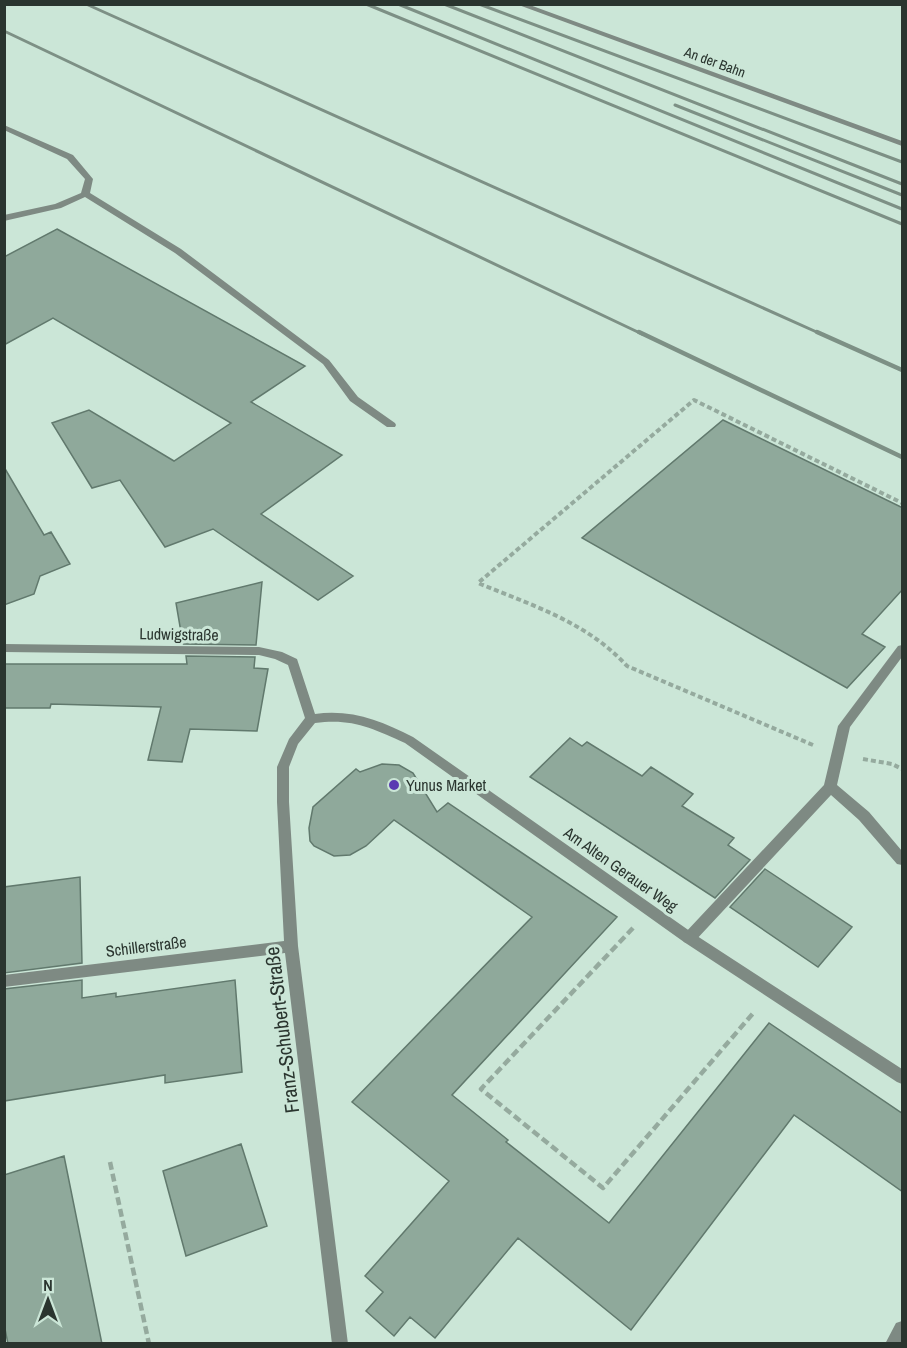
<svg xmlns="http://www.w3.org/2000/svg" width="907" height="1348" font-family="'Archivo Narrow',sans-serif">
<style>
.building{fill:#8fa99b;stroke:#61796d;stroke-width:1.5}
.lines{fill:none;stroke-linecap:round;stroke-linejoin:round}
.path-far1{stroke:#95aa9e;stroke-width:4;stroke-dasharray:5 3;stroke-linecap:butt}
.path{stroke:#95aa9e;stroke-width:4.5;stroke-dasharray:8 4;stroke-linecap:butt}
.service{fill:#7e8a83;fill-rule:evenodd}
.minor{fill:#7e8a83;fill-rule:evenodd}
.rail-far1{stroke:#7d9085;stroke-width:3}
.rail{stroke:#7d9085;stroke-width:4.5}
.poi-dot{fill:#5a3ab2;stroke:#cbe6d7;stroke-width:2}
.labels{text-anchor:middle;stroke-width:6;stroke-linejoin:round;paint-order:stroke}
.far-street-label{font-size:14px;fill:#2a352f;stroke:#cbe6d7}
.street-label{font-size:16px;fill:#2a352f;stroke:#cbe6d7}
.poi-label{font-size:16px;fill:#2a352f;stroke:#cbe6d7;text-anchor:start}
.near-street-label{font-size:20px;fill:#2a352f;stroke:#cbe6d7}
</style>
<rect width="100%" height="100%" fill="#cbe6d7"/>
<path class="building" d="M57,229L305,366L251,402L342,455L261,514L353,576L318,600L213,529L165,547L120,480L92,488L52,423L89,410L174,461L231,423L53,318L4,345V257Z
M723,420L903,508V589L862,634L885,647L847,688L582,538Z
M4,467L44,535L51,532L70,564L40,576L34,594L4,605Z
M262,582L256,645L183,644L176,603Z
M186,656L255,657L254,668L268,669L257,731L190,729L182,762L148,760L161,707L51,704L50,708H4V664H187Z
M570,738L582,746L587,742L642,776L651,767L693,794L682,806L734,838L728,845L750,860L715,898L530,777Z
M382,764L399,765L413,773L437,812L448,803L617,917L452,1095L508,1140L506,1142L609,1223L769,1023L903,1114V1192L794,1115L631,1330L518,1238L435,1338L410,1317L394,1336L366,1311L383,1292L365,1276L449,1181L352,1102L532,917L394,820L366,846L350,855L334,856L314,846L310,841L309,828L313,807L356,769L360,772Z
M765,869L852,927L818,967L730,907Z
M80,877L82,963L4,973V887Z
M82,980V998L116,993V997L235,980L242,1072L165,1083V1075L4,1101V989Z
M241,1144L267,1226L186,1256L163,1171Z
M64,1156L102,1344H8L4,1324V1175Z"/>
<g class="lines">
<path class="path-far1" d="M813,745L627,666C587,622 531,605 478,583L694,400L902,503
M863,759L892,764L902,769"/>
<path class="path" d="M633,928L481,1089L603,1188L755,1011
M110,1162L149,1344"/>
<path class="service" d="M4,125L73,155L93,179L90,193L181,249L329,360L358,397L395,423L396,425L395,427H387L350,401L323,364L175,253L85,197L61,208L4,221V215L55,204L81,193L85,179L67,159L4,130Z
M902,645V657L850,727L837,785L869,812L902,851V865L897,864L859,820L831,795L694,942L689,944L684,942L682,938L684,934L824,785L838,726L898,646Z"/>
<path class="minor" d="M516,4H527L902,141V146Z
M4,644L259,647L282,652L297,659L315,714C352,709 381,721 413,737L694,934L902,1069V1084L897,1082L684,942L405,743C372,728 352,718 315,723L298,744L289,767V802L298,946L348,1344H332L285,953L4,987V975L284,941L277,802V767L289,739L305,718L288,665L275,659L259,655L4,652Z
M902,1321V1344H885L896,1323Z"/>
<path class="rail-far1" d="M86,4L821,334
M366,4L902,224
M398,4L902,209
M444,4L902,184
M479,4L902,162
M4,31L642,334
M675,105L902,195"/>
<path class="rail" d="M639,332L902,457
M817,332L902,370"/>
</g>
<circle class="poi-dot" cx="394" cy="785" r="6"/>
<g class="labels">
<g class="far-street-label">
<text transform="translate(715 62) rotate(20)" y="5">An der Bahn</text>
</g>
<g class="street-label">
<text transform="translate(179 634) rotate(1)" y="6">Ludwigstraße</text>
<text transform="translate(621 869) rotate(35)" y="6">Am Alten Gerauer Weg</text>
<text transform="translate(146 946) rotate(-7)" y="6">Schillerstraße</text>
</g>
<g class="poi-label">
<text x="406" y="791">Yunus Market</text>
</g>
<g class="near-street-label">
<text transform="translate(282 1030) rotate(-97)" y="7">Franz-Schubert-Straße</text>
</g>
</g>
<rect width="907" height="1348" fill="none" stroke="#2a352f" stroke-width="12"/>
<g transform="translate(48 1300)" stroke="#cbe6d7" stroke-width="4.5" paint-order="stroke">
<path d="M0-4.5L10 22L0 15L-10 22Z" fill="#2a352f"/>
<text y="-9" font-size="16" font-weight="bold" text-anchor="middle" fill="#2a352f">N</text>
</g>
</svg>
